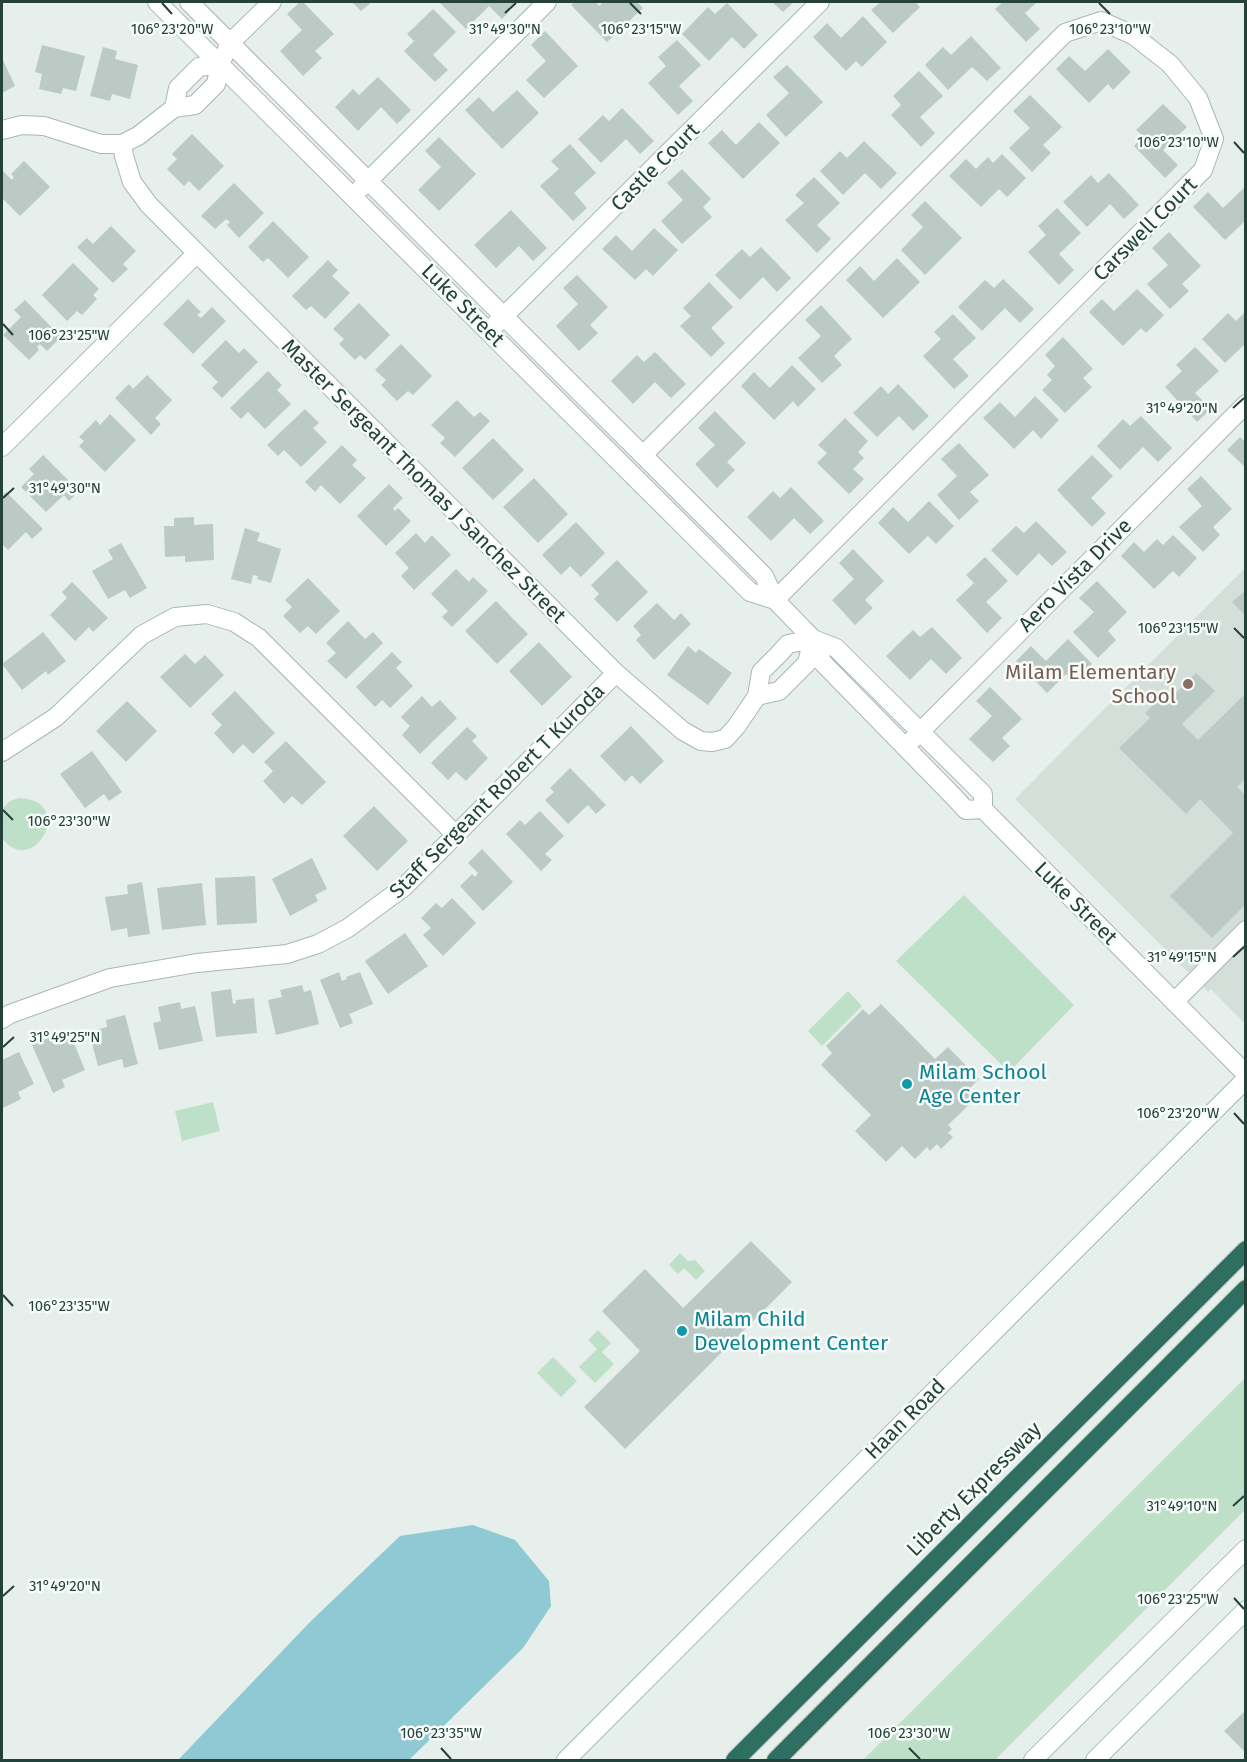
<svg xmlns="http://www.w3.org/2000/svg" width="1247" height="1762" font-family="'Fira Sans',sans-serif">
<style>
.built{fill:#d4dfda}
.green{fill:#bfe0c8}
.water{fill:#8ec9d4}
.building{fill:#bbcac4}
.lines{fill:none;stroke-linecap:round;stroke-linejoin:round}
.street-casing{stroke:#a8b8b2;stroke-width:20}
.secondary-casing{stroke:#a4bbb3;stroke-width:20}
.highway-casing{stroke:#c2cac8;stroke-width:20}
.street{stroke:#fff;stroke-width:18}
.secondary{stroke:#fff;stroke-width:18}
.highway{stroke:#2f6f62;stroke-width:18}
.ticks{fill:none;stroke:#24423a;stroke-width:2}
.education-dot{fill:#8d6e63;stroke:#f7fbf9;stroke-width:2}
.culture-dot{fill:#0f9aa8;stroke:#f7fbf9;stroke-width:2}
.labels{text-anchor:middle;stroke-width:5;stroke-linejoin:round;paint-order:stroke}
.street-label{font-size:21px;fill:#24423a;stroke:#f7fbf9}
.education-label{font-size:21px;fill:#785e54;stroke:#f7fbf9;text-anchor:end}
.culture-label{font-size:21px;fill:#0d838f;stroke:#f7fbf9;text-anchor:start}
.ticks-label{font-size:15px;text-anchor:middle;fill:#24423a;stroke:#f7fbf9;stroke-width:5;stroke-linejoin:round;paint-order:stroke}
</style>
<rect width="100%" height="100%" fill="#e6efeb"/>
<path class="built" d="M1245,568V1024L1211,989L1208,992L1015,799Z"/>
<path class="green" d="M19,798C78,800 33,880 2,838V809L10,801Z
M964,895L1074,1005L1009,1072L896,961Z
M848,991L862,1006L822,1046L808,1031Z
M213,1102L220,1131L182,1141L175,1111Z
M680,1253L688,1261L695,1260L705,1271L696,1280L684,1268L678,1274L669,1265Z
M598,1330L611,1343L602,1352L614,1364L595,1383L579,1367L597,1349L588,1340Z
M553,1357L577,1381L561,1397L537,1373Z
M1245,1378V1510L995,1760H863Z"/>
<path class="water" d="M473,1525L515,1540L549,1581L551,1606L523,1648L409,1760H178L311,1621L400,1536Z"/>
<path class="building" d="M300,2H303L334,34L315,51L322,58L303,76L280,51L302,30L287,14Z
M352,2H372L361,11Z
M441,2H514L516,4L502,19L489,6L466,29L440,3Z
M575,2H596L599,6L604,2H637L643,8L607,42L571,5Z
M772,2H794L783,12Z
M881,2H915L920,7L893,33L871,10Z
M1003,2H1037L1025,13L1040,29L1026,42L995,9Z
M727,3L758,35L744,49L732,37L709,61L682,34L708,7L715,14Z
M433,9L456,32L433,55L448,70L435,82L404,51L414,41L407,34Z
M863,16L887,42L862,67L856,61L846,71L813,37L827,23L841,38Z
M545,31L578,66L544,98L526,80L546,61L531,45Z
M971,36L1001,68L987,81L972,67L948,90L925,65L943,47L951,55Z
M677,40L701,65L679,86L693,101L678,115L648,83L666,66L658,57Z
M42,45L85,56L76,91L63,88L61,94L39,89L42,74L35,72Z
M103,47L117,51L115,59L138,65L130,99L112,94L110,101L90,96Z
M1108,49L1131,72L1113,90L1108,84L1089,103L1056,69L1069,56L1085,71Z
M2,58L15,86L2,93Z
M787,65L823,102L786,137L766,115L789,93L773,77Z
M919,71L943,96L920,117L935,133L921,147L891,115L901,105L893,96Z
M378,77L411,110L397,124L381,107L358,131L335,107L353,89L359,95Z
M517,90L539,113L502,149L465,110L479,97L493,112Z
M1030,95L1062,127L1043,145L1051,153L1032,172L1009,148L1030,128L1013,111Z
M1163,104L1187,127L1163,150L1178,165L1165,178L1134,146L1143,136L1136,130Z
M622,108L654,141L640,154L626,139L601,163L578,139L603,115L609,121Z
M759,122L780,143L743,179L708,143L722,130L736,145Z
M192,134L224,166L199,191L189,181L184,186L167,169L177,159L172,154Z
M439,137L476,174L439,211L418,190L441,167L425,151Z
M864,141L897,173L881,189L865,173L843,195L820,171L840,151L847,158Z
M570,144L596,173L574,193L587,208L573,221L540,186L559,169L551,161Z
M1002,154L1026,178L1007,197L999,189L981,207L949,176L966,159L976,169L988,157L993,163Z
M24,161L50,187L20,216L2,198V170L12,180L14,177L11,174Z
M682,169L711,199L703,207L712,217L682,244L661,221L683,200L667,183Z
M1109,173L1139,205L1124,219L1110,204L1087,227L1063,202L1091,175L1098,183Z
M814,177L840,203L817,225L831,239L817,253L785,220L804,203L795,195Z
M234,183L264,213L239,238L227,225L230,222L226,219L215,229L201,216Z
M1246,186V220L1225,240L1193,207L1208,192L1223,208Z
M925,201L962,238L925,275L901,250L923,227L911,215Z
M1057,208L1081,233L1059,254L1074,270L1059,285L1028,252L1046,235L1038,226Z
M511,210L547,248L533,261L519,246L496,268L474,245Z
M273,221L309,257L288,278L268,258L263,262L248,247Z
M111,226L136,251L123,264L128,269L113,283L77,247L87,238L93,244Z
M654,228L678,250L653,276L646,269L635,280L602,249L616,235L632,251Z
M1169,232L1201,266L1182,284L1189,291L1170,309L1147,284L1168,265L1152,248Z
M761,247L791,278L777,292L763,277L740,300L715,275L742,249L750,257Z
M897,258L920,282L883,318L846,280L860,266L874,281Z
M328,260L338,270L332,276L350,293L325,319L311,306L306,310L292,296Z
M73,263L99,289L93,295L97,299L82,315L77,311L67,321L42,295Z
M577,275L608,307L590,325L598,333L579,351L556,326L578,304L563,288Z
M1003,279L1034,309L1020,323L1005,308L982,331L958,307L985,280L994,288Z
M709,282L733,307L711,328L725,343L711,357L680,326L691,316L683,308Z
M1137,289L1164,315L1146,333L1141,328L1123,346L1089,312L1102,299L1114,311Z
M188,299L201,312L197,315L201,318L212,307L226,321L193,354L163,324Z
M25,300L61,337L47,351L40,344L37,347L39,350L29,360L3,335L21,317L14,310Z
M359,303L390,335L365,360L360,355L355,360L339,344L344,339L333,329Z
M821,305L852,339L834,356L842,365L822,383L798,358L821,336L805,320Z
M1246,311V343L1225,363L1202,339L1228,313L1236,321Z
M953,314L976,338L953,359L969,376L954,389L923,356L941,339L934,332Z
M1063,337L1093,369L1083,378L1092,387L1065,413L1042,390L1052,380L1047,375L1055,366L1045,355Z
M226,340L239,353L244,348L258,362L222,398L212,388L218,382L201,365Z
M401,344L432,376L413,395L408,391L397,401L381,385L386,380L375,370Z
M1195,347L1219,371L1195,393L1211,409L1197,422L1165,387L1182,371L1176,365Z
M655,352L686,384L671,398L655,382L633,404L611,381L637,355L644,362Z
M792,365L816,389L798,407L793,401L774,420L741,386L754,372L770,388Z
M268,371L282,385L277,390L291,404L265,429L248,412L241,419L230,408Z
M147,375L172,400L155,418L161,424L151,435L115,398L129,384L133,389Z
M898,384L929,416L913,431L899,416L877,437L853,413L881,386L888,394Z
M1035,396L1059,420L1041,439L1033,430L1014,449L983,418L1000,402L1015,417Z
M457,400L474,417L480,412L490,421L455,457L440,443L445,438L431,425Z
M305,409L319,423L313,428L327,442L301,467L284,450L278,456L267,445Z
M715,411L746,443L727,462L735,470L717,488L695,464L715,445L698,428Z
M110,414L136,440L105,472L79,446L84,441L79,437L96,420L100,425Z
M1141,416L1172,448L1158,462L1143,447L1120,470L1097,446L1123,419L1130,426Z
M845,418L868,441L858,452L864,458L853,469L864,479L849,494L817,463L827,453L818,445Z
M1240,437L1246,443V468L1227,450Z
M493,438L524,470L493,500L462,468Z
M959,443L989,475L970,492L979,501L959,520L937,495L957,476L941,459Z
M342,445L357,460L352,465L366,478L340,504L321,485L315,492L305,482Z
M43,455L79,491L69,501L64,495L46,512L21,487L34,474L29,469Z
M1092,455L1113,476L1091,498L1106,513L1092,527L1057,490Z
M1201,476L1232,509L1213,527L1220,535L1203,552L1179,527L1202,506L1187,489Z
M534,478L568,514L538,543L503,507Z
M389,484L403,498L393,508L395,511L398,508L411,521L386,546L357,516Z
M791,487L824,521L810,534L794,518L771,541L747,517L773,491L780,498Z
M6,492L43,529L32,539L26,532L8,550L2,544V496Z
M929,501L954,526L936,544L928,536L909,554L878,523L893,507L908,522Z
M194,517V525L213,524L214,560L185,562V556L165,557L164,526H174V518Z
M1036,521L1067,552L1052,566L1039,553L1017,576L991,550L1016,526L1024,533Z
M576,522L605,553L581,577L570,566L561,575L542,555Z
M245,528L260,533L257,541L281,549L271,583L257,579L258,576L253,575L251,584L231,579Z
M416,533L425,543L432,535L451,555L414,590L401,576L409,568L395,553Z
M1173,535L1197,558L1179,577L1173,571L1154,589L1121,556L1134,542L1144,552L1157,539L1163,545Z
M121,543L147,588L130,598L125,590L108,599L92,571L113,559L108,550Z
M853,549L884,581L865,600L873,608L855,625L832,600L854,579L839,563Z
M985,557L1008,581L986,602L1002,618L987,633L956,600L974,583L966,575Z
M617,560L648,592L617,622L594,599L599,594L591,585Z
M456,569L469,582L473,577L488,591L452,627L442,617L448,611L431,594Z
M308,578L340,611L316,634L308,626L300,633L283,616L292,607L285,600Z
M1097,581L1127,612L1108,631L1116,640L1098,658L1073,632L1094,612L1079,598Z
M72,582L108,618L93,632L89,627L75,641L50,615L67,598L62,592Z
M1246,590V616L1232,602Z
M496,601L528,634L497,664L465,631Z
M657,603L674,620L681,613L691,624L654,660L636,640L641,635L633,626Z
M348,621L365,639L373,632L383,643L346,679L327,661L336,653L326,643Z
M932,627L962,658L946,674L931,659L910,680L886,656L913,630L920,637Z
M43,632L66,661L48,675L46,671L22,690L2,664Z
M1068,639L1092,664L1074,682L1066,674L1047,693L1016,661L1031,646L1046,661Z
M539,642L572,677L542,706L509,671Z
M688,646L696,653L699,649L732,673L708,705L667,675Z
M392,652L402,662L396,668L413,686L390,708L382,700L375,707L356,687Z
M185,654L195,664L205,655L224,675L190,708L160,677Z
M1196,673L1215,691L1182,724L1198,740L1246,693V778L1237,787L1246,796V904L1212,938L1170,896L1233,833L1200,799L1186,814L1119,748L1150,718L1145,713L1158,700L1163,705Z
M990,687L1022,719L1002,738L1010,746L993,762L969,739L992,716L976,701Z
M235,691L275,733L253,754L243,744L233,754L214,733L222,725L211,714Z
M422,696L432,707L440,700L457,718L420,754L402,735L410,726L401,717Z
M127,701L157,731L126,762L96,731Z
M631,726L664,761L640,784L632,775L625,782L600,756Z
M467,727L477,736L472,741L488,758L466,781L456,772L448,780L431,763Z
M286,741L326,782L302,805L292,796L284,804L263,781L273,771L264,762Z
M92,751L122,792L109,801L104,794L85,808L60,774Z
M570,768L606,805L596,814L588,805L568,824L545,800L554,792L550,788Z
M374,806L408,841L377,871L343,836Z
M540,811L564,836L545,854L552,860L541,871L506,834L520,820L525,825Z
M482,849L513,882L483,911L460,886L472,874L475,877L478,873L468,863Z
M312,858L327,889L315,895L318,901L290,916L272,879Z
M255,876L257,923L217,925L215,878Z
M142,882L150,934L128,937L127,928L111,931L105,897L128,894L127,885Z
M202,883L206,925L162,930L157,888Z
M452,898L476,923L443,956L423,935L431,928L421,918L436,903L442,908Z
M405,933L428,966L388,994L365,961Z
M339,972L342,981L347,979L346,977L360,972L373,1004L349,1014L353,1023L340,1028L320,980Z
M302,985L304,992L311,990L319,1024L276,1035L268,1000L282,997L280,990Z
M231,989L233,1004L236,1003V1000L254,998L257,1033L216,1037L211,992Z
M180,1002L181,1009L195,1006L203,1041L159,1050L153,1023L161,1021L158,1007Z
M881,1004L935,1059L948,1047L979,1079L968,1090L976,1098L948,1125L952,1129L948,1133L953,1137L941,1149L937,1144L930,1151L927,1147L915,1159L902,1146L886,1162L855,1131L871,1115L821,1065L832,1053L826,1046L863,1009L869,1015Z
M125,1015L138,1064L124,1068L122,1059L98,1066L89,1032L107,1027L106,1020Z
M71,1036L85,1070L62,1080L65,1087L53,1093L32,1045L50,1037L53,1044Z
M19,1052L34,1084L18,1092L21,1099L3,1108L2,1104V1060Z
M751,1241L792,1282L625,1449L584,1407L640,1351L602,1311L645,1269L683,1308Z
M1246,1710V1753L1224,1731Z"/>
<g class="lines">
<g class="street-casing">
<path id="street" d="M157,2L750,592L775,600
M189,2L764,576L775,600L813,639L822,662L954,797L966,810L983,809
M174,108L178,88L199,67L220,64
M2,130L22,125L44,126L101,144H122L138,136L174,108L195,105L216,84L220,64L230,43L272,2
M122,144L124,156L132,182L149,205L616,673L683,731L701,741L712,742L725,739L736,727L757,696L761,672L778,655L788,644L813,639
M361,188L547,2
M496,324L820,2
M2,447L197,253
M643,455L1065,33L1101,21L1133,35L1170,64L1198,98L1214,139L1203,170L775,600
M813,639L836,648L983,794V809L1246,1074
M757,696L779,691L807,663L813,639
M913,739L1246,404
M2,752L56,717L142,635L175,617L207,614L234,622L259,638L456,835
M1174,1002L1246,930
M2,1019L10,1014L110,978L197,963L287,954L318,944L348,928L404,887L616,673"/>
</g>
<g class="secondary-casing">
<path id="secondary" d="M566,1760L1246,1079
M1033,1760L1246,1549
M1095,1760L1246,1610"/>
</g>
<g class="highway-casing">
<path id="highway" d="M735,1760L1246,1250
M776,1760L1246,1289"/>
</g>
<use href="#street" class="street"/>
<use href="#secondary" class="secondary"/>
<use href="#highway" class="highway"/>
</g>
<path class="ticks" d="M162,3L172,14M630,3L641,14M1099,3L1110,14M505,13L516,3M1234,142L1244,153M3,324L13,335M1233,408L1244,398M3,498L14,488M1234,628L1244,638M3,810L13,820M1233,957L1244,947M3,1047L14,1037M1234,1113L1244,1124M3,1295L13,1306M1233,1506L1244,1496M3,1596L14,1586M1234,1598L1244,1609M441,1748L451,1759M909,1748L920,1759"/>
<circle class="education-dot" cx="1188" cy="684" r="6"/>
<g class="culture-dot">
<circle cx="907" cy="1084" r="6"/>
<circle cx="682" cy="1331" r="6"/>
</g>
<g class="labels">
<g class="street-label">
<text transform="translate(655 167) rotate(-45)" y="7">Castle Court</text>
<text transform="translate(1145 229) rotate(-45)" y="7">Carswell Court</text>
<text transform="translate(463 305) rotate(45)" y="7">Luke Street</text>
<text transform="translate(424 481) rotate(45)" y="7">Master Sergeant Thomas J Sanchez Street</text>
<text transform="translate(1075 575) rotate(-45)" y="7">Aero Vista Drive</text>
<text transform="translate(497 791) rotate(-45)" y="7">Staff Sergeant Robert T Kuroda</text>
<text transform="translate(1076 903) rotate(45)" y="7">Luke Street</text>
<text transform="translate(905 1419) rotate(-45)" y="7">Haan Road</text>
<text transform="translate(974 1489) rotate(-45)" y="7">Liberty Expressway</text>
</g>
<g class="education-label">
<text x="1176" y="679">Milam Elementary<tspan x="1176" dy="24">School</tspan></text>
</g>
<g class="culture-label">
<text x="919" y="1079">Milam School<tspan x="919" dy="24">Age Center</tspan></text>
<text x="694" y="1326">Milam Child<tspan x="694" dy="24">Development Center</tspan></text>
</g>
</g>
<g class="ticks-label">
<text x="505" y="34">31°49'30"N</text>
<text x="172" y="34">106°23'20"W</text>
<text x="641" y="34">106°23'15"W</text>
<text x="1110" y="34">106°23'10"W</text>
<text x="1178" y="147">106°23'10"W</text>
<text x="69" y="340">106°23'25"W</text>
<text x="1182" y="413">31°49'20"N</text>
<text x="65" y="493">31°49'30"N</text>
<text x="1178" y="633">106°23'15"W</text>
<text x="69" y="826">106°23'30"W</text>
<text x="1182" y="962">31°49'15"N</text>
<text x="65" y="1042">31°49'25"N</text>
<text x="1178" y="1118">106°23'20"W</text>
<text x="69" y="1311">106°23'35"W</text>
<text x="1182" y="1511">31°49'10"N</text>
<text x="65" y="1591">31°49'20"N</text>
<text x="1178" y="1604">106°23'25"W</text>
<text x="441" y="1738">106°23'35"W</text>
<text x="909" y="1738">106°23'30"W</text>
</g>
<rect width="1247" height="1762" fill="none" stroke="#24423a" stroke-width="6"/>
</svg>
